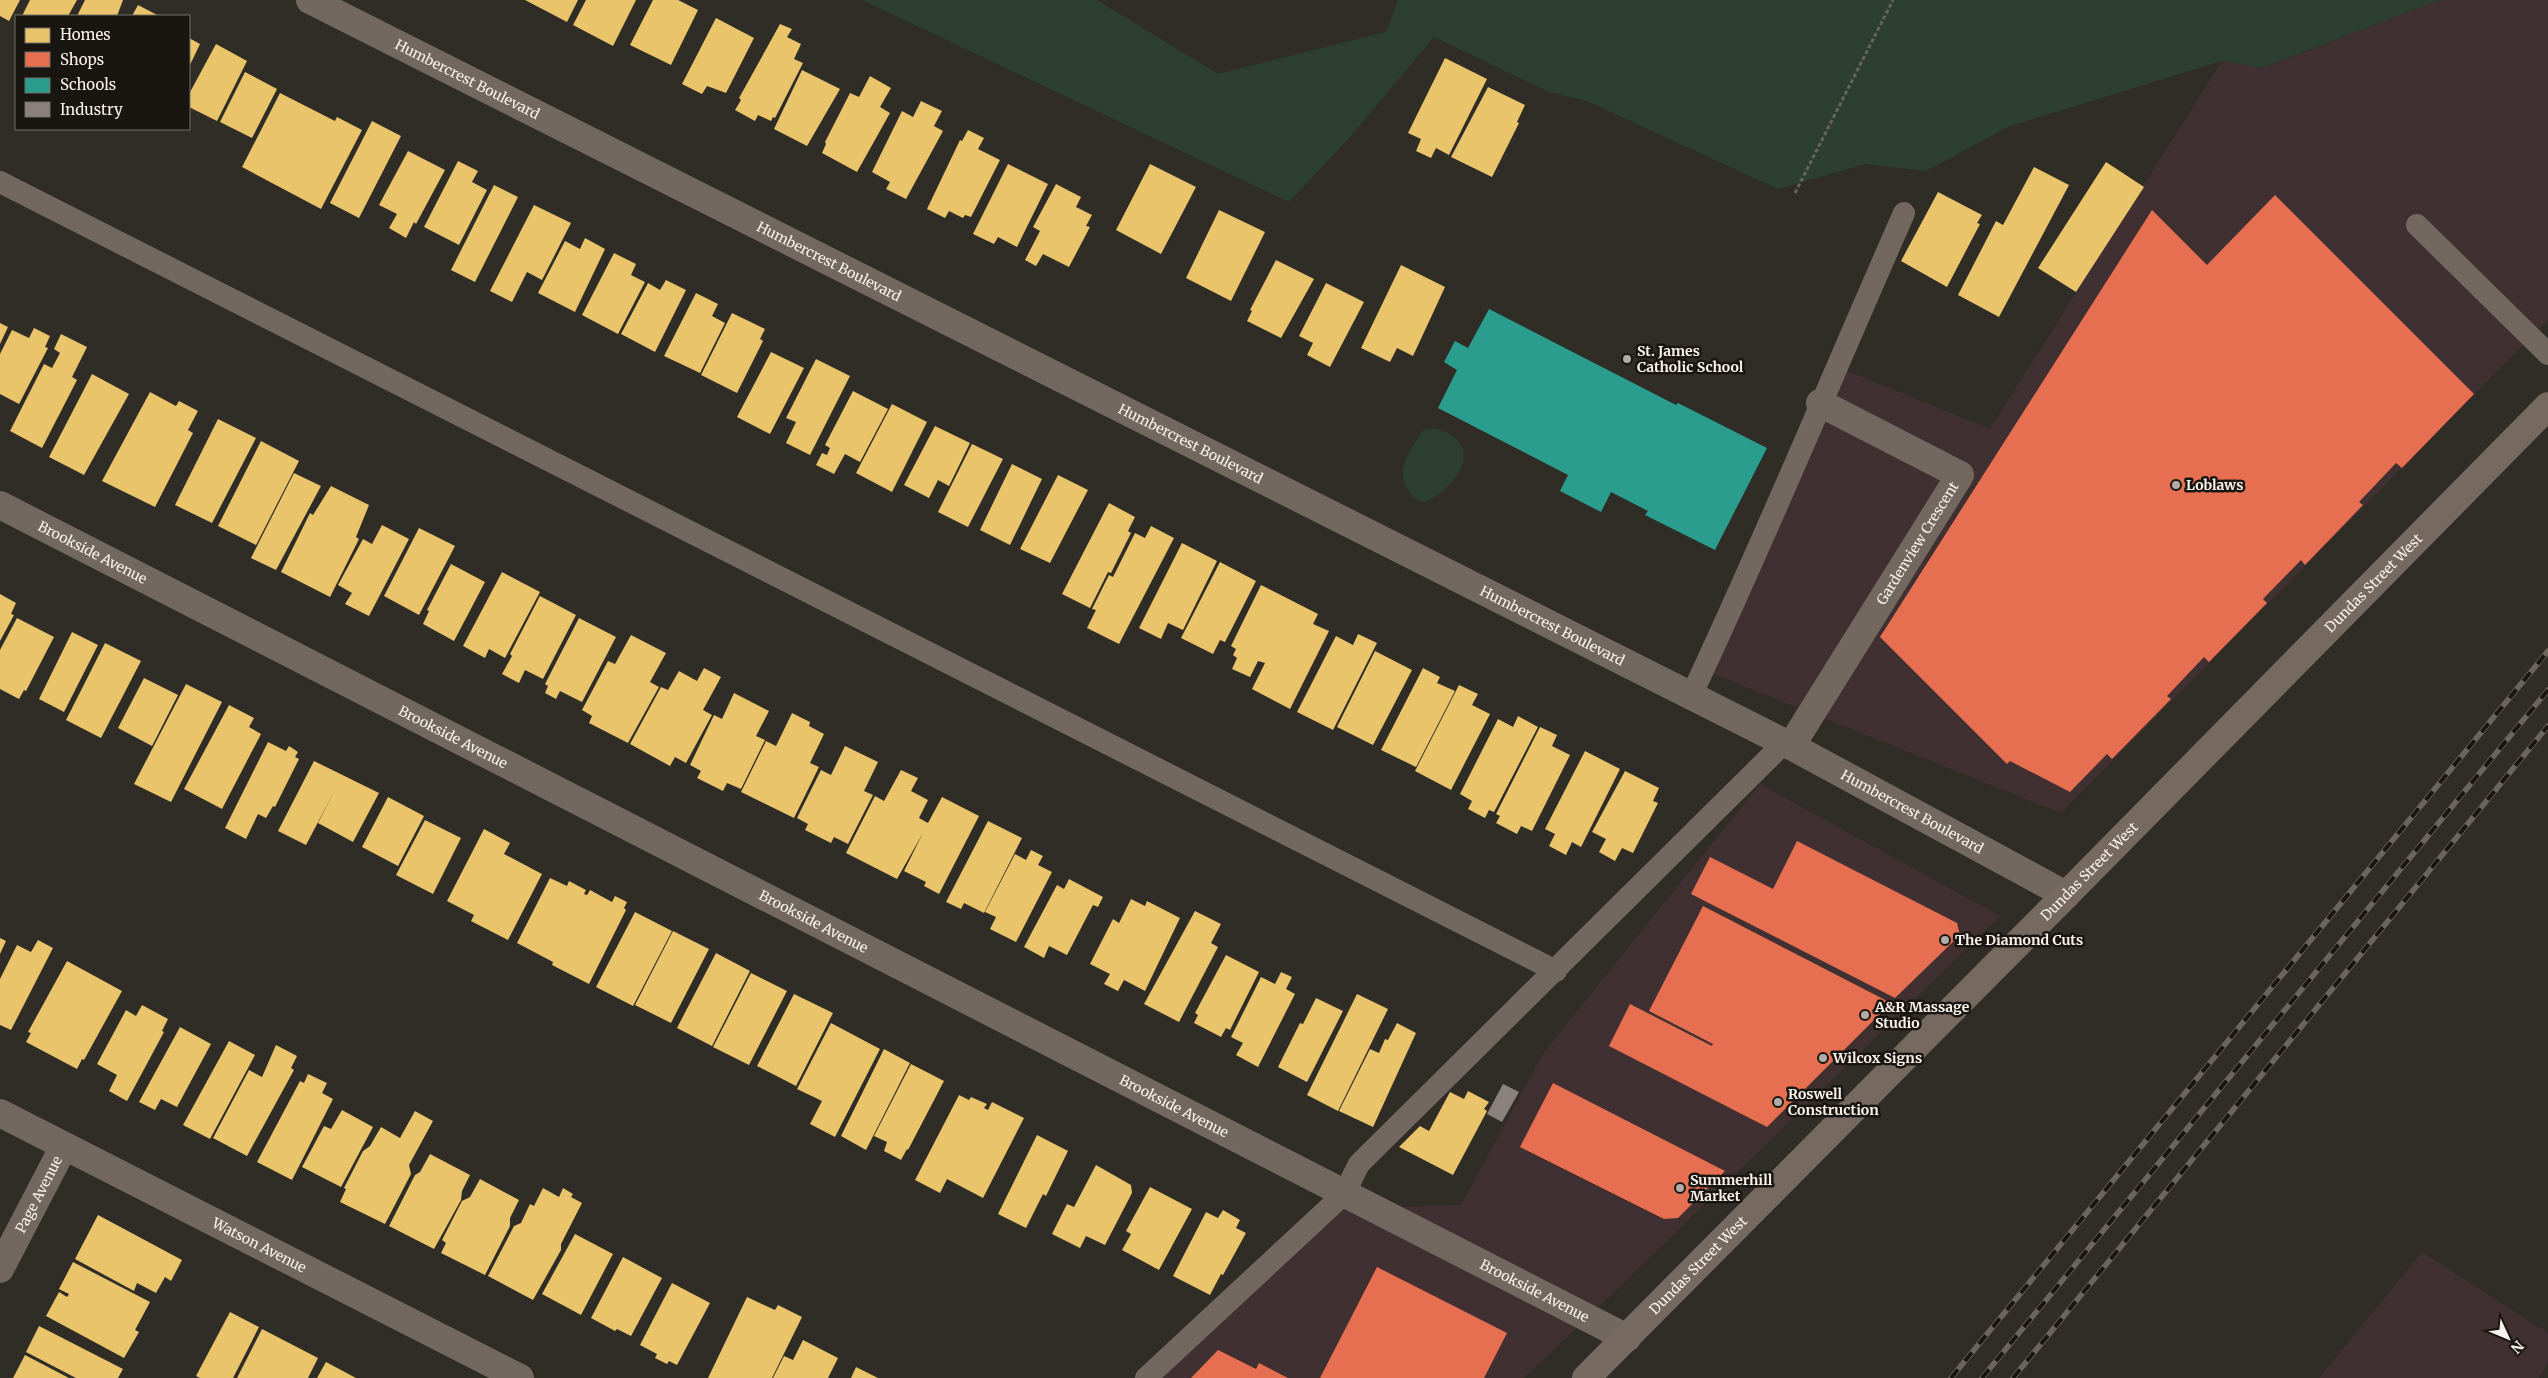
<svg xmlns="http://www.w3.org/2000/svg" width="2548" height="1378" font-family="Merriweather,serif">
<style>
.commercial{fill:#413031}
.green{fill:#2c3f31}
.homes{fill:#e9c46a}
.shops{fill:#e76f51}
.schools{fill:#2a9d8f}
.industry{fill:#8a817c}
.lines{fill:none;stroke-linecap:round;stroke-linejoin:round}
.path{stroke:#68635c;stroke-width:3;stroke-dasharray:4 2.5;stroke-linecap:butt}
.service{stroke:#726860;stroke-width:22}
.minor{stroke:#726860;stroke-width:28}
.secondary{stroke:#766960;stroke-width:28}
.rail-casing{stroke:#6c655e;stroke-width:5.5}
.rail{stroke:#191612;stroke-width:4;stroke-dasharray:11;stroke-linecap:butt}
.poi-dot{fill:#b1ada6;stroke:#191612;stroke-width:2}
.labels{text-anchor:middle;stroke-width:5;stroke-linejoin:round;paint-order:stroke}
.street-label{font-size:14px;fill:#f7f2eb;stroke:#191612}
.poi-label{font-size:14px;font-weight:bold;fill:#f7f2eb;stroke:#191612;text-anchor:start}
</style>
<rect width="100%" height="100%" fill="#302d27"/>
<path class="commercial" d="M2440,0H2548V320L2061,813L1709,672L1845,370L1990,429L2222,61L2263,68Z
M1760,784L2000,916L1631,1276L1524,1378H1151L1319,1210L1461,1205L1544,1052Z
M2422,1252L2548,1333V1362L2539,1378H2319Z"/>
<path class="green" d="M862,0H1097L1218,74L1386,32L1398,0H2440L2262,68L2222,61L2010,126L1926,171L1865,164L1778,189L1587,101L1549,92L1434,37L1350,137L1289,202Z
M1433,428C1488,442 1459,486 1424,503C1415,500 1412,496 1407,488C1395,468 1412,449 1422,431Z"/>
<path class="homes" d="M0,0H20L9,21L0,16Z
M30,0H77L68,16H22Z
M85,0H123L117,16H77Z
M525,0H578L567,22Z
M586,0H636L613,46L573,25Z
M653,0H678L698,10L671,65L630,45Z
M138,5L159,16H132Z
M716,18L754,38L726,93L707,86L702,94L682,84Z
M780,24L792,29L787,37L801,44L794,59L803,63L775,118L773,117L771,121L758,115L755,121L735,110L741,100L739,98Z
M189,38L200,44L189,67Z
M216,44L247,61L217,121L189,107V94Z
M1445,58L1487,79L1449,155L1436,148L1431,158L1416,151L1421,139L1408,133Z
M802,70L840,89L807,146L774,129Z
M245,72L277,89L252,138L220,122Z
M870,76L891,88L880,107L890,113L857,172L822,153L826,144L825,142L850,93L859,97Z
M1488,87L1525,105L1517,122L1519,123L1492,177L1451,157Z
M280,93L335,121L337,117L362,130L321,209L242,167Z
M921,101L942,111L934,126L943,131L906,199L886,189L890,182L872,172L902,111L913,117Z
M372,121L401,136L359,218L330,203Z
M968,130L984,138L978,149L1000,160L971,217L965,215L963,218L949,211L945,218L927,209L960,140L962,141Z
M408,151L445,170L416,224L414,222L406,238L389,228L397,214L379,205Z
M458,161L478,171L472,182L487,190L459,245L424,227Z
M2106,162L2144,187L2076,292L2038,268Z
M1008,164L1048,184L1017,247L998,237L994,244L973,234Z
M1150,164L1196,187L1161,254L1116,230Z
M2034,167L2069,185L1999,317L1958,295L1996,221L2003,225Z
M1056,184L1081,197L1076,207L1092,215L1086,226L1090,227L1069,267L1043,254L1036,266L1025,260L1040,231L1033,227Z
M494,185L518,197L475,282L451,270Z
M1938,192L1982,215L1977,223L1980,224L1947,287L1901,261Z
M534,205L571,223L542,280L527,272L512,302L490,291Z
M1219,210L1265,232L1231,301L1186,278Z
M585,238L605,249L575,312L538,293L565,241L580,249Z
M614,253L636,264L631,275L645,282L618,334L582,315Z
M1276,260L1314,279L1281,338L1247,321L1252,311L1250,310Z
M1401,265L1445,287L1413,356L1397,348L1390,362L1361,348Z
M666,280L686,290L655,352L621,334L648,283L660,290Z
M1326,283L1364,302L1330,367L1307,355L1313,343L1299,336Z
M696,293L718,304L712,316L725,323L700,373L664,356Z
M732,313L765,329L760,339L763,341L737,393L701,375Z
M0,323L8,327L0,344Z
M34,328L50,336L45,347L48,348L19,404L0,394V354L12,330L29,338Z
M61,334L87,347L72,377L77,380L42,448L10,431L44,364L52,368L60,353L54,349Z
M771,352L804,368L770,434L737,417Z
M816,359L850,376L810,455L786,443L796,422L786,418Z
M92,374L129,394L84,475L49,457Z
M853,391L888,409L860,462L845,454L834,474L816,465L822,453L827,455L830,448L825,445Z
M150,392L176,406L179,401L198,411L188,430L193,433L155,507L102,481Z
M892,404L927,422L892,492L856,473Z
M218,419L256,438L212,523L175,505Z
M935,426L970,443L949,486L938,480L929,498L904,485Z
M261,441L299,461L256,545L218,526Z
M972,444L1003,459L968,527L938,512Z
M1012,464L1042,479L1010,545L980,530Z
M294,473L321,486L276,570L251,558Z
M1058,475L1088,490L1050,563L1020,549Z
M331,486L369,505L356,537L359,539L330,597L281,572L310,513L313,515Z
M1109,503L1135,517L1128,531L1131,533L1111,573L1108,572L1090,608L1062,594Z
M382,525L409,539L369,616L345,604L352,593L338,585L363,539L372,544Z
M1151,526L1174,538L1119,644L1087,628L1096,610L1092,609L1109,575L1113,577L1135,533L1145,538Z
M419,528L455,546L419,615L384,596Z
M1182,543L1217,561L1183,630L1168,623L1161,639L1139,628Z
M1220,562L1256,581L1225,642L1220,640L1213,654L1181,638Z
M451,564L485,582L454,641L423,624L429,611L427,610Z
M502,572L540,592L505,658L489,649L485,658L463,646Z
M1261,585L1318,614L1313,624L1329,631L1290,709L1252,689L1265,663L1258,661L1250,677L1232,669L1237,658L1233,655L1236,649L1231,646Z
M0,594L16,603L11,614L14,615L0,641Z
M540,596L576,615L543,679L525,670L519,683L502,674L512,656L510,654Z
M17,618L54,637L26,691L24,690L19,699L0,689V650Z
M579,618L616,637L582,702L560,691L556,699L545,693L548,686L545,684Z
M72,632L98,645L64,712L39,699Z
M1358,634L1377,643L1333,730L1297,712L1336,636L1353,645Z
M631,635L666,653L650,682L659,687L628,743L589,723L592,716L582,710L608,661L615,664Z
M105,643L141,661L101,738L66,720Z
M1375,651L1412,670L1373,745L1337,727Z
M704,668L721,677L703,710L712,715L686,763L675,757L670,766L630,744L661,687L668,690L679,671L697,681Z
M1423,668L1440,677L1437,683L1455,691L1416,767L1381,750Z
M144,678L178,695L152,746L118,728Z
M186,684L222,702L171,802L134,784Z
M1459,685L1478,694L1472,705L1490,714L1451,790L1415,771Z
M734,693L769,711L756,736L765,740L741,789L727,783L723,791L697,778L701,771L690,765L714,715L722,719Z
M229,705L254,718L249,727L261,734L222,809L184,789Z
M792,713L810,722L809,726L824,734L810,763L819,767L794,818L741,792L766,741L776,746Z
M1518,716L1538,727L1494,812L1489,810L1485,818L1468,809L1472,801L1460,794L1498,719L1513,727Z
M1540,727L1557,735L1552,746L1570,755L1532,831L1521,826L1517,834L1496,823L1500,816L1496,814Z
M268,742L286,751L289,746L298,752L295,757L299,759L275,807L273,806L266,818L258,814L246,839L225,828Z
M845,746L878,762L864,791L873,795L848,844L834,837L831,843L805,830L808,824L797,818L821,770L831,775Z
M1585,751L1620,769L1581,847L1572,842L1566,855L1549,846L1555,834L1545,829Z
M314,761L379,793L353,842L318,823L336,788L306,845L278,831Z
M901,770L918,778L911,791L928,800L919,818L928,823L942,797L979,816L939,894L924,886L926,882L904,871L923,833L897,879L846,853L875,796L884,801Z
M1625,771L1659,788L1653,801L1658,803L1633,853L1622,848L1615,861L1599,852L1606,839L1592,832Z
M388,797L424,816L398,866L362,847Z
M425,820L461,838L433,894L396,875Z
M988,821L1022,838L984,913L964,903L961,909L946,902Z
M484,829L510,843L504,854L542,874L508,940L471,921L474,915L447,901Z
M1031,850L1043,856L1038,865L1052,872L1016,942L990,929L996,917L985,912L1015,854L1026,860Z
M550,878L567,886L569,881L586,890L584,894L587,895L590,890L612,902L615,896L627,902L624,908L626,910L589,984L552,965L553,962L517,943Z
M1069,879L1103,897L1098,907L1093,905L1067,955L1049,946L1044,958L1024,947L1057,885L1064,889Z
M1131,899L1145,906L1147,901L1180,918L1145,991L1124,980L1118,991L1104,984L1110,974L1090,964L1113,919L1119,923Z
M1195,911L1221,924L1211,943L1218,947L1179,1022L1144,1004Z
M635,912L672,931L633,1006L596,987Z
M673,931L709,949L671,1023L635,1005Z
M0,938L6,941L0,954Z
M38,940L53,948L11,1030L0,1025V979L17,945L31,952Z
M716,953L750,971L712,1046L677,1028Z
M1226,955L1259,972L1230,1030L1226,1028L1221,1037L1194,1023L1198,1015L1195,1013Z
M67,961L122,991L84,1060L82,1059L77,1069L26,1042L31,1033L28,1032Z
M1281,972L1292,977L1286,989L1295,994L1258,1067L1236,1055L1243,1043L1231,1037L1261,977L1275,984Z
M751,973L787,991L749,1065L713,1047Z
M794,994L833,1013L796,1086L757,1066Z
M1357,994L1388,1009L1338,1111L1307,1095Z
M1316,998L1343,1011L1307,1082L1278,1067L1300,1023L1303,1024Z
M142,1005L168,1019L162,1031L164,1032L127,1101L109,1091L117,1075L97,1064L126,1010L136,1016Z
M831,1023L880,1049L835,1137L810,1124L822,1101L797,1089Z
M1397,1023L1416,1033L1373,1127L1339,1111L1370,1049L1379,1053L1385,1039L1388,1040Z
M180,1027L211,1044L177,1107L161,1099L155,1110L139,1102Z
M229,1041L255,1055L210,1139L183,1125Z
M276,1045L297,1056L291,1068L294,1070L247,1156L213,1138L249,1070L262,1077Z
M884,1049L910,1063L866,1150L841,1136Z
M911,1064L944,1081L908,1150L907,1149L901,1160L884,1151L887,1142L874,1136Z
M308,1074L327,1083L322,1093L333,1099L292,1180L257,1162L300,1081L304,1083Z
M1468,1091L1489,1102L1484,1109L1487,1111L1453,1175L1399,1147L1420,1126L1429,1131L1450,1092L1464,1099Z
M959,1095L969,1100L971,1097L987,1104L984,1108L988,1110L992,1102L1024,1118L983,1198L947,1179L940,1193L915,1180Z
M342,1110L373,1127L341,1187L302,1167L324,1126L331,1129Z
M415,1111L433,1121L409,1165L411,1174L385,1224L340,1202L346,1189L344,1188L363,1151L370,1146L381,1127L400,1138Z
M1037,1135L1068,1151L1046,1196L1043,1194L1026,1228L998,1214Z
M430,1154L470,1175L462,1191L461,1200L434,1249L389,1226L415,1175L420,1172Z
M1096,1165L1131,1185L1132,1193L1105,1245L1086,1236L1080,1248L1052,1234L1067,1204L1074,1207Z
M480,1179L519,1200L510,1218V1226L485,1275L441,1253L446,1243L442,1240L462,1201L470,1197Z
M1150,1187L1192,1209L1159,1270L1122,1250L1131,1234L1126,1231Z
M543,1188L559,1197L563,1188L573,1194L571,1197L582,1203L561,1244V1250L533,1300L488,1276L514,1226L521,1223L530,1204L534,1206Z
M1223,1210L1240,1220L1236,1228L1246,1233L1223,1275L1221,1274L1210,1295L1173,1276L1206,1212L1218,1218Z
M98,1215L182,1260L171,1281L165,1277L156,1293L137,1283L134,1291L75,1259Z
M575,1234L613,1254L581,1315L542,1294Z
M623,1257L662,1278L631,1336L617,1329L615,1331L591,1318Z
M73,1262L150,1302L135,1330L139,1332L124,1358L46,1316L59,1292L67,1297L69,1294L59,1289Z
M672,1283L710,1303L677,1365L669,1361L667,1364L655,1358L657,1354L640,1345Z
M747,1297L775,1310L778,1305L802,1317L772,1378H708Z
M230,1312L259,1327L233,1378H200L196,1376Z
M39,1326L123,1369L118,1378H76L26,1352Z
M262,1329L318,1358L308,1378H237Z
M803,1340L838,1358L828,1378H773L784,1356L793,1360Z
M25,1355L69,1378H13Z
M326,1362L356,1378H317Z
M856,1367L878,1378H851Z"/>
<path class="shops" d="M2275,195L2474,394L2402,468L2396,463L2359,502L2363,505L2305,565L2301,560L2263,599L2267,603L2209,662L2204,657L2167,696L2171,699L2112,759L2107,754L2070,792L2010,761L2007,764L1880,637L2152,210L2207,265Z
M1797,841L1957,923L1960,935L1895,998L1691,894L1710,857L1773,889Z
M1703,906L1891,1003L1767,1127L1609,1046L1630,1004L1712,1046L1713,1044L1649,1011Z
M1553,1083L1725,1171L1678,1218L1664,1219L1520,1147Z
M1377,1267L1507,1333L1484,1378H1320Z
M1218,1350L1256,1369L1259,1363L1288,1378H1191Z"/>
<path class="schools" d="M1489,309L1676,405L1678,403L1767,448L1715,550L1645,515L1648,511L1611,492L1601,512L1560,491L1568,475L1438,408L1457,370L1444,362L1455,341L1468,348Z"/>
<path class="industry" d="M1503,1084L1519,1092L1502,1122L1487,1114Z"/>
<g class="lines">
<path class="path" d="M1795,193L1893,0"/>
<path class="service" d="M0,182L1556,971
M2417,225L2548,354
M1691,696C1766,537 1833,374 1904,213
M1146,1378L1344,1194L1359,1164L1784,743"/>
<g class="minor">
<path id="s1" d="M310,0L1791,746L2066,895"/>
<path id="s2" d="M0,505L1627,1338"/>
<path id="s3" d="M1791,746L1960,475L1820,403"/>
<path id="s4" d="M0,1113L520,1378"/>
<path id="s5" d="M0,1269L64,1146"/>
</g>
<path class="secondary" id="s6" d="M1586,1378L2066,895L2548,406"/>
<g class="rail-casing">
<path id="rail" d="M1951,1378L2548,651
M1982,1378L2548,690
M2013,1378L2548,726"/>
</g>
<use href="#rail" class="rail"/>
</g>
<g class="poi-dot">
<circle cx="1627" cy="359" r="5"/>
<circle cx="2176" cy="485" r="5"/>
<circle cx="1945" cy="940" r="5"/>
<circle cx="1865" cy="1015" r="5"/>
<circle cx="1823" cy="1058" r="5"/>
<circle cx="1778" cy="1102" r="5"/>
<circle cx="1680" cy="1188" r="5"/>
</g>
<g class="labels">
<g class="street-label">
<text dy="5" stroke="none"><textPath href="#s1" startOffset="176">Humbercrest Boulevard</textPath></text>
<text dy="5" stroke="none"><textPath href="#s1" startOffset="581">Humbercrest Boulevard</textPath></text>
<text dy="5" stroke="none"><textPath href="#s1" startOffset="986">Humbercrest Boulevard</textPath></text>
<text dy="5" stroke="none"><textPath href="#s3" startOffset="239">Gardenview Crescent</textPath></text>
<text dy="5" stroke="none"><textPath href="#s2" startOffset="104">Brookside Avenue</textPath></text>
<text dy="5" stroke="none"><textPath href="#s6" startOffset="1119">Dundas Street West</textPath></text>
<text dy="5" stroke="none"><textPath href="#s1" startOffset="1391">Humbercrest Boulevard</textPath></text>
<text dy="5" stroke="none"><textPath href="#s2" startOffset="509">Brookside Avenue</textPath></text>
<text dy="5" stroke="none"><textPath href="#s1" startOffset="1796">Humbercrest Boulevard</textPath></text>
<text dy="5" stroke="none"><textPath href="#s6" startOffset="714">Dundas Street West</textPath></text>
<text dy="5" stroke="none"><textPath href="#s2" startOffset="914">Brookside Avenue</textPath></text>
<text dy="5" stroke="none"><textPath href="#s2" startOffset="1319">Brookside Avenue</textPath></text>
<text dy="5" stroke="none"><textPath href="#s5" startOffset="84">Page Avenue</textPath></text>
<text dy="5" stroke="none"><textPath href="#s4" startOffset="291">Watson Avenue</textPath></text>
<text dy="5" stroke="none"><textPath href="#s6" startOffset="159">Dundas Street West</textPath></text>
<text dy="5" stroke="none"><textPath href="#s2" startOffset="1724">Brookside Avenue</textPath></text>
</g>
<g class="poi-label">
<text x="1637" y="356">St. James<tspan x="1637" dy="16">Catholic School</tspan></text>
<text x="2186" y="490">Loblaws</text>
<text x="1955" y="945">The Diamond Cuts</text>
<text x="1875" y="1012">A&amp;R Massage<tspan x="1875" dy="16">Studio</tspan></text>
<text x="1833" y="1063">Wilcox Signs</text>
<text x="1788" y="1099">Roswell<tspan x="1788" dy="16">Construction</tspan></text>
<text x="1690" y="1185">Summerhill<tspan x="1690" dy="16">Market</tspan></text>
</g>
</g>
<rect x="15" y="15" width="175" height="115" fill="#191612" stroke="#726e69"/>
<rect x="25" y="28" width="25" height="15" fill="#e9c46a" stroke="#726e69"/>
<text x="60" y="40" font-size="15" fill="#f7f2eb">Homes</text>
<rect x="25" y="52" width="25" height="15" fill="#e76f51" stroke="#726e69"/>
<text x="60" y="65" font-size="15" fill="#f7f2eb">Shops</text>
<rect x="25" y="78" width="25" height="15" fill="#2a9d8f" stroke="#726e69"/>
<text x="60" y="90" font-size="15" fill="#f7f2eb">Schools</text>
<rect x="25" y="102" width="25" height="15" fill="#8a817c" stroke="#726e69"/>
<text x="60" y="115" font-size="15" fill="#f7f2eb">Industry</text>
<g transform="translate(2508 1338) rotate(134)" stroke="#191612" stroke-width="4" paint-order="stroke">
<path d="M0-4L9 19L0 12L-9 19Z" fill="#f7f2eb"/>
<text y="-8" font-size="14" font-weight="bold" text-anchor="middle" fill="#f7f2eb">N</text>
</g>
</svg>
